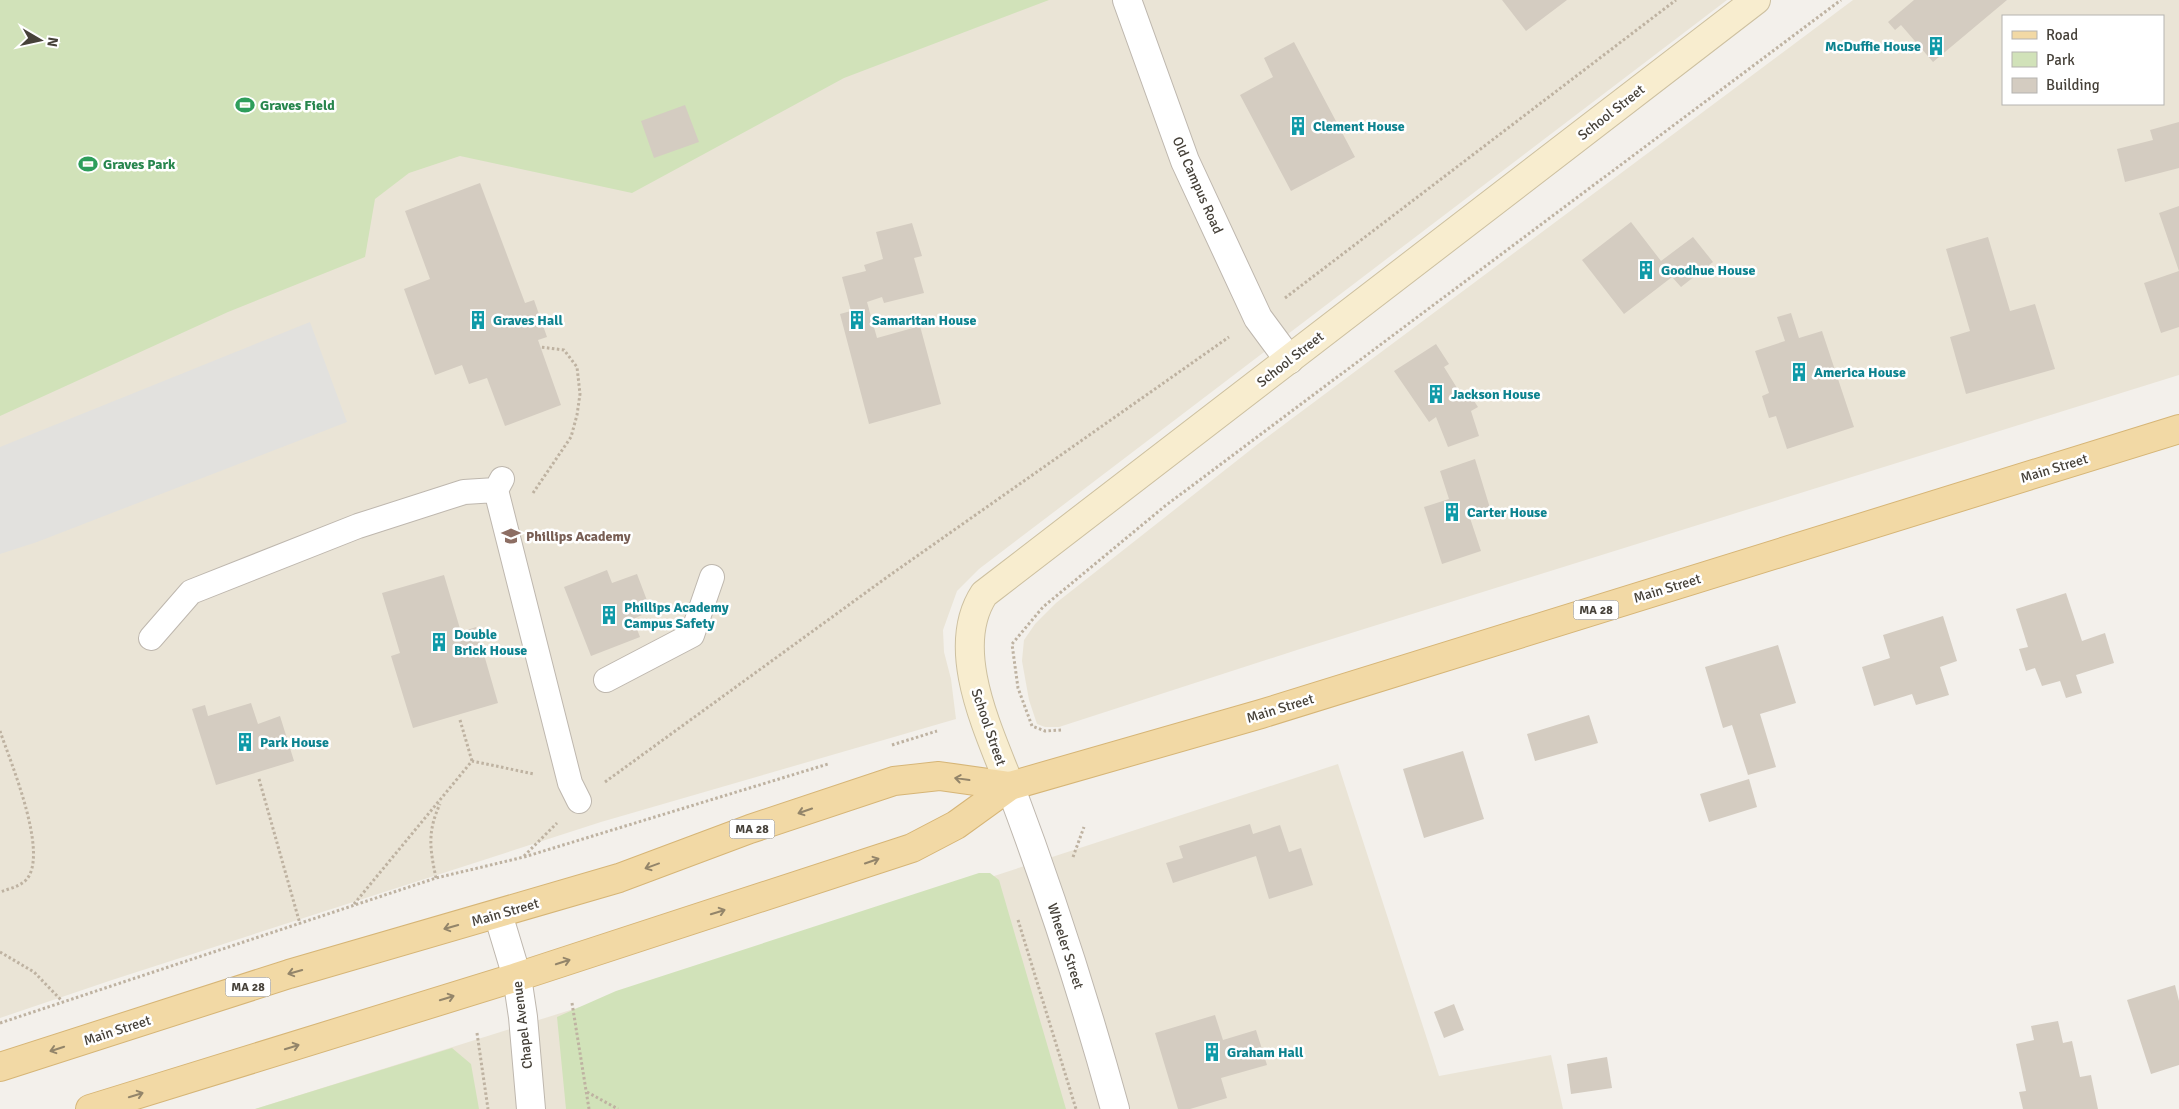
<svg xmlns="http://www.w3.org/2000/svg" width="2179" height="1109" font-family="Signika,sans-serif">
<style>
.education{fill:#eae4d6;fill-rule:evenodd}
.green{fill:#d1e2b9}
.parking{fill:#e2e1de}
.building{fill:#d4ccc1}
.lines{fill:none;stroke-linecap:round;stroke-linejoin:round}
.lane-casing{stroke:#beb7ae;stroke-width:26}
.street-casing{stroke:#beb7ae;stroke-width:30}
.secondary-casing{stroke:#cdc0a0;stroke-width:30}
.primary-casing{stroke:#d6b576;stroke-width:30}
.path{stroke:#beb2a1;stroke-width:3;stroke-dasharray:2.5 2.5;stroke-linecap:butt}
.lane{stroke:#fff;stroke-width:24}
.street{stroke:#fff;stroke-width:28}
.secondary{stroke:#f8edcf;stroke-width:28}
.primary{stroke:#f2d9a5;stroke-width:28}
.oneway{stroke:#93856a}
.labels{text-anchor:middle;stroke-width:5;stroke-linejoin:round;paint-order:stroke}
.shield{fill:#fff;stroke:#7e7a74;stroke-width:1}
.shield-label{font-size:12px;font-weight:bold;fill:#464139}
.culture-label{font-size:14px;font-weight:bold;fill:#0d838f;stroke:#fff;text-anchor:start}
.leisure-label{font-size:14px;font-weight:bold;fill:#27864d;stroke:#fff;text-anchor:start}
.street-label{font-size:14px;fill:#464139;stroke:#fff}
.education-label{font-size:14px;font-weight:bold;fill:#785e54;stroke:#fff;text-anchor:start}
</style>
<rect width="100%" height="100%" fill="#f3f0eb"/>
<path class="education" d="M0,0H1727L979,569L957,591L943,630L944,652L951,679L956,719L601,822L112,980L0,1018Z
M1853,0H2179V375L1300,649L1059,727H1045L1037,724L1029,700L1022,661L1024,640L1035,624L1056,603L1258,444ZM2003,16H2163V104H2003Z
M1338,764L1439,1076L1551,1055L1563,1109H255L902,906Z"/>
<path class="green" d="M0,0H1049L844,78L632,193L460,156L409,173L375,199L365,257L228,312L0,416Z
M979,873H990L999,880L1066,1109H566L557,1017L616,991Z
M452,1048L471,1064L479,1109H255Z"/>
<path class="parking" d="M310,322L347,422L37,542L0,554V447Z"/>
<path class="building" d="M1502,0H1567L1526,31Z
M1914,0H2007L1933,62L1901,25L1895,30L1888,22Z
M1294,42L1355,157L1291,191L1240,95L1273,77L1264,58Z
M685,105L699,142L654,158L641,121Z
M2179,122V168L2125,182L2117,149L2153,140L2150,130Z
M480,183L525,303L534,300L547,337L538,340L561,405L505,426L487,378L469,384L462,365L435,375L404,289L430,279L405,211Z
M2179,206V327L2161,333L2144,283L2179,271L2159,213Z
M1631,222L1661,261L1693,237L1713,262L1681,287L1672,277L1624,314L1582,260Z
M912,223L922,256L914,258L924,293L884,303L882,297L867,302L877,338L920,326L941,404L869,424L840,314L851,311L842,277L866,271L864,265L883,259L876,232Z
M1988,237L2010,311L2035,304L2055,369L1966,394L1950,337L1970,331L1946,249Z
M1791,313L1799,338L1822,331L1854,427L1787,449L1776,416L1769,418L1762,396L1769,393L1755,351L1785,341L1777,317Z
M1436,344L1449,364L1444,367L1462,396L1468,392L1478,407L1471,411L1479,436L1448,447L1436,417L1429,422L1394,371Z
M1475,459L1490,508L1469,515L1481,551L1442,564L1424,507L1449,499L1440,471Z
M607,570L612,583L637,574L651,611L633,619L640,637L591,656L564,587Z
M444,575L461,632L476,627L498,703L413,728L391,656L400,653L382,593Z
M2066,593L2082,641L2105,633L2114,663L2076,675L2082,693L2066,698L2060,681L2042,686L2035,668L2026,671L2019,649L2028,647L2016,609Z
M1943,616L1957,661L1940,667L1949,695L1916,705L1912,694L1874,706L1862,667L1890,658L1883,635Z
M1778,645L1796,703L1760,714L1776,767L1748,775L1732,725L1723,728L1705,667Z
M251,703L258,724L280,716L294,761L216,785L192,709L205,705L208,716Z
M1589,715L1598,743L1535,761L1527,734Z
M1463,751L1484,819L1424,838L1403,769Z
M1749,779L1757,807L1709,822L1700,794Z
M1250,824L1253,834L1280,825L1289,852L1301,848L1313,885L1269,899L1256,856L1173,883L1166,863L1183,858L1179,846Z
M2175,985L2179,1001V1065L2151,1074L2127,1000Z
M1454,1004L1464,1030L1444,1038L1434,1012Z
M1215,1015L1223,1040L1256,1030L1267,1065L1221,1078L1227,1098L1190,1109H1178L1155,1033Z
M2058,1021L2063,1043L2072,1041L2080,1077L2091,1075L2098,1109H2023L2019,1092L2026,1091L2016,1044L2034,1040L2031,1026Z
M1607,1057L1612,1088L1571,1094L1567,1064Z"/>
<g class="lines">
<g class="lane-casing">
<path id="lane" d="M496,490L570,783L579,801
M151,638L191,592L358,526L464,492L496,490L502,479
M606,680L692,635L712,577"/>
</g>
<g class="street-casing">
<path id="street" d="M1127,0L1185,161L1258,318L1289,360
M1010,786C1050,892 1085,1000 1115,1109
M498,914L517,977L523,1017L531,1109"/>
</g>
<g class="secondary-casing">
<path id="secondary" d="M1010,786C989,731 948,649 984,594L1756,0"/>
</g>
<g class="primary-casing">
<path id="primary" d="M0,1067L289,974L619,878L750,829L894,781L939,776L1010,786
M90,1109L517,977L912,848L956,825L1010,786L1261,714L2179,429"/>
</g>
<path class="path" d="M1285,298L1676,0
M533,493L571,437L577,415L580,394L577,367L564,350L540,347
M460,720L472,761
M1061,730L1045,731L1032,726L1018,688L1012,644L1043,607L1165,506L1841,0
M0,731C10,761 51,857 25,881C18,887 8,889 0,892
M892,745L937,731
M259,779L300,924
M605,782L890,575L1229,337
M524,856L557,823
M1073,857L1084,827
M436,878C430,849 427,832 440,804
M354,904L472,761L534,774
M1018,920L1076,1109
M0,952L34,972L62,1001
M572,1003L589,1109
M0,1023L436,878L524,857L828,764
M477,1033L488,1109
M587,1092L618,1109"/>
<use href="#lane" class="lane"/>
<use href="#street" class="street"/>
<use href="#secondary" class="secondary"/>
<use href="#primary" class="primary"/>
</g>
<defs><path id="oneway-shaft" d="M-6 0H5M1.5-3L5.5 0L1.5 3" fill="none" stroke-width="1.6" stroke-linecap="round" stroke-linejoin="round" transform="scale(1.25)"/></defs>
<g class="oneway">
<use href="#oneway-shaft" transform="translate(962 779) rotate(-172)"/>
<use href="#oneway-shaft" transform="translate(805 811) rotate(161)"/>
<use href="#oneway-shaft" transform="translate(872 861) rotate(-19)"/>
<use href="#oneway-shaft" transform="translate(652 866) rotate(160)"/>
<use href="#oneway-shaft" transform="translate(718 912) rotate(-17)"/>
<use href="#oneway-shaft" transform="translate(451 927) rotate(164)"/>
<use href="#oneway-shaft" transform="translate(563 962) rotate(-18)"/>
<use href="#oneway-shaft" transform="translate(295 972) rotate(164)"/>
<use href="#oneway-shaft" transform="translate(447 998) rotate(-17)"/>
<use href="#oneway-shaft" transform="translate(292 1047) rotate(-17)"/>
<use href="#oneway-shaft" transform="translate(57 1049) rotate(162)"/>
<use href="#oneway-shaft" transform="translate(136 1095) rotate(-17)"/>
</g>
<defs>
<g id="building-bare" transform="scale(1.5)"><path d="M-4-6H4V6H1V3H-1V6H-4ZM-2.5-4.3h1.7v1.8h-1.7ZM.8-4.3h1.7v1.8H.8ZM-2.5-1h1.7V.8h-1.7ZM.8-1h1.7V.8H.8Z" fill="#0f9aa8" stroke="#fff" stroke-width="2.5" paint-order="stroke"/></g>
<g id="stadium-bare" transform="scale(1.5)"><path d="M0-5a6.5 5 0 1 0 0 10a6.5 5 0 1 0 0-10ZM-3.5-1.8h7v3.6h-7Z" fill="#2e9e5b" stroke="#fff" stroke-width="2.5" paint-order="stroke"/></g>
<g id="school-bare" transform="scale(1.5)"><path d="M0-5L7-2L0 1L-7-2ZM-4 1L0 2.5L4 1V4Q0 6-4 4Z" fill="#8d6e63" stroke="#fff" stroke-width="2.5" paint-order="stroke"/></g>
</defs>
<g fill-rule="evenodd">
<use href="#building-bare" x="1936" y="46"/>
<use href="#stadium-bare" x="245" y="105"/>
<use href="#building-bare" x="1298" y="126"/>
<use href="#stadium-bare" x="88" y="164"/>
<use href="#building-bare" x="1646" y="270"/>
<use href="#building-bare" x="478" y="320"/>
<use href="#building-bare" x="857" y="320"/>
<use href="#building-bare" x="1799" y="372"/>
<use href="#building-bare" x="1436" y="394"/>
<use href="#building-bare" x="1452" y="512"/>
<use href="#school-bare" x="511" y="536"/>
<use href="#building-bare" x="609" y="615"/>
<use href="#building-bare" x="439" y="642"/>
<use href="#building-bare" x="245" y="742"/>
<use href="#building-bare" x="1212" y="1052"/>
</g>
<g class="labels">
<g class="shield">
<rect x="1573.5" y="600.5" width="45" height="19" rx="4"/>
<rect x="729.5" y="819.5" width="45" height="19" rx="4"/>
<rect x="225.5" y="977.5" width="45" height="19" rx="4"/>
</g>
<g class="shield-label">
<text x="1596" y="614">MA 28</text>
<text x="752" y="833">MA 28</text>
<text x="248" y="991">MA 28</text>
</g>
<g class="culture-label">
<text x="1921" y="51" text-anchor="end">McDuffie House</text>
<text x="1313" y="131">Clement House</text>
<text x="1661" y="275">Goodhue House</text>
<text x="493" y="325">Graves Hall</text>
<text x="872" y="325">Samaritan House</text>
<text x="1814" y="377">America House</text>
<text x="1451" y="399">Jackson House</text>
<text x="1467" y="517">Carter House</text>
<text x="624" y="612">Phillips Academy<tspan x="624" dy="16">Campus Safety</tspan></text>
<text x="454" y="639">Double<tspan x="454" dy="16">Brick House</tspan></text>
<text x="260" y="747">Park House</text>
<text x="1227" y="1057">Graham Hall</text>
</g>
<g class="leisure-label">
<text x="260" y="110">Graves Field</text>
<text x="103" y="169">Graves Park</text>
</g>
<g class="street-label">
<text transform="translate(1611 112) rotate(-38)" y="5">School Street</text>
<text transform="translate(1198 185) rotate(66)" y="5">Old Campus Road</text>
<text transform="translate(1290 359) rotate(-38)" y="5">School Street</text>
<text transform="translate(2054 468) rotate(-17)" y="5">Main Street</text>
<text transform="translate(1667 588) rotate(-17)" y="5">Main Street</text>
<text transform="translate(1280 708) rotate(-17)" y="5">Main Street</text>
<text transform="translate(989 727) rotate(71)" y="5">School Street</text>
<text transform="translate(505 912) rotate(-16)" y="5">Main Street</text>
<text transform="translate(1066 946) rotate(72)" y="5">Wheeler Street</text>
<text transform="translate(522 1025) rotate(-97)" y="5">Chapel Avenue</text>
<text transform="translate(117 1030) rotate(-18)" y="5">Main Street</text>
</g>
<g class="education-label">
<text x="526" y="541">Phillips Academy</text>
</g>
</g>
<rect x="2002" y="15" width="162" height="90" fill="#ffffff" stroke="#b5b3b0"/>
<rect x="2012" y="31" width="25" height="8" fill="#f2d9a5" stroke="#b5b3b0"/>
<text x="2046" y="40" font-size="15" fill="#464139">Road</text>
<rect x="2012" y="52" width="25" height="15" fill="#d1e2b9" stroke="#b5b3b0"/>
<text x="2046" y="65" font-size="15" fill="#464139">Park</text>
<rect x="2012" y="78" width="25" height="15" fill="#d4ccc1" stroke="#b5b3b0"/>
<text x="2046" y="90" font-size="15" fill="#464139">Building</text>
<g transform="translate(40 40) rotate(99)" stroke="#ffffff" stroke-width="4" paint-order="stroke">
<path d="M0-4L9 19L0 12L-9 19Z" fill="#464139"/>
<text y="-8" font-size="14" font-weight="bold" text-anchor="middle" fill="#464139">N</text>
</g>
</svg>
